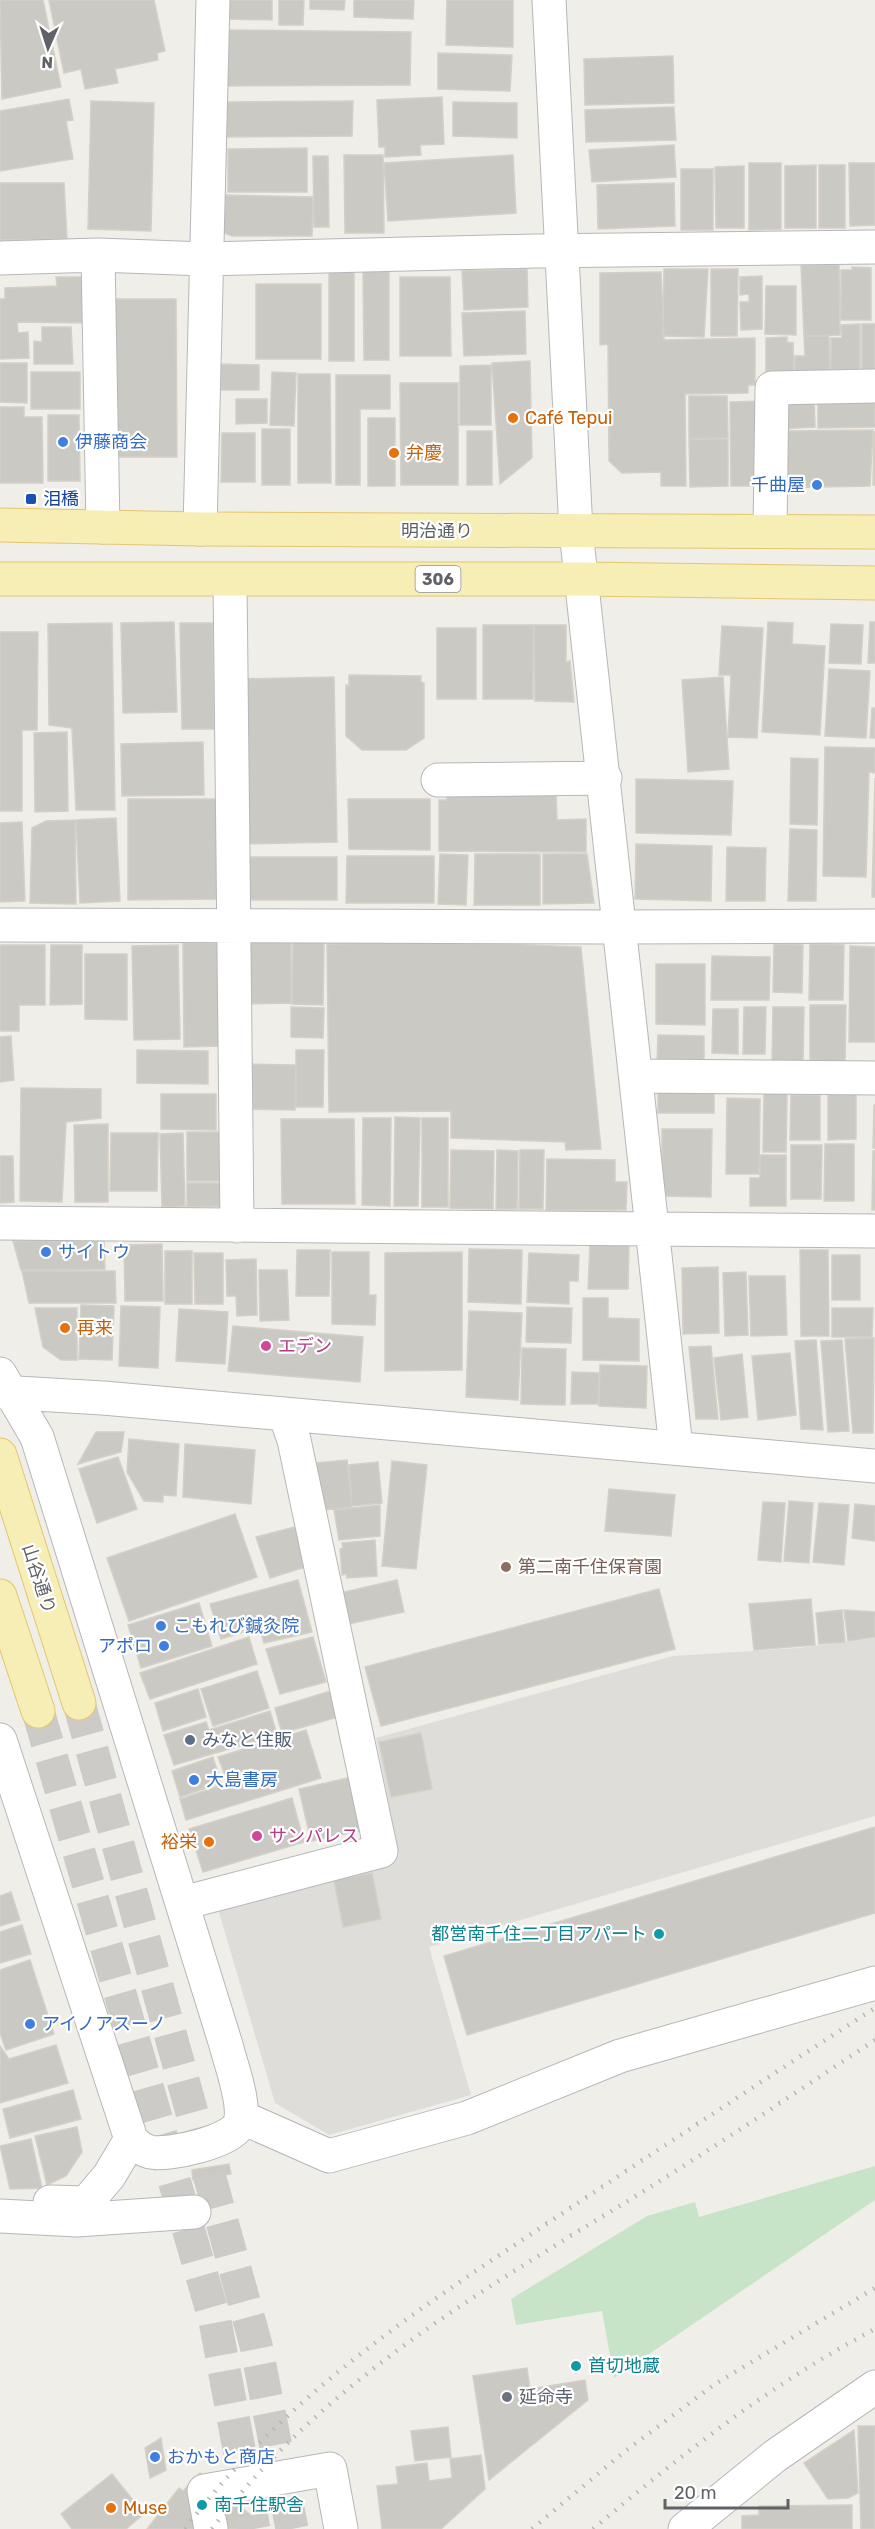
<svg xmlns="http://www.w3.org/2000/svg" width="875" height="2529" font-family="Rubik,'Noto Sans JP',sans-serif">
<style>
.industrial{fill:#dfddda}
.green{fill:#c7e4c8}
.building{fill:#cbc9c4;stroke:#d4d0c7;stroke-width:1.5}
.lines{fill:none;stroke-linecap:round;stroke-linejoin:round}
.major-tunnel{stroke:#cccbc8;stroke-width:33;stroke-dasharray:33 16;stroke-linecap:butt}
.minor-casing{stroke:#b5b7bb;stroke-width:35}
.major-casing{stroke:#e4c66d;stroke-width:35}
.minor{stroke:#fff;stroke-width:33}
.major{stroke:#f7eeb5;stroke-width:33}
.rail{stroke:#b5b6b6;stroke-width:4.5;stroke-dasharray:1.5 8;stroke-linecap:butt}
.food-dot{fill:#e8710a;stroke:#fff;stroke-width:2}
.shop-dot{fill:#3f7fe0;stroke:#fff;stroke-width:2}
.transit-dot{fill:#1a4fb4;stroke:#fff;stroke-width:2}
.hotel-dot{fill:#d1479c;stroke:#fff;stroke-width:2}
.education-dot{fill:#8d6e63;stroke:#fff;stroke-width:2}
.service-dot{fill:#5c6f8a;stroke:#fff;stroke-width:2}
.culture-dot{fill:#0f9aa8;stroke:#fff;stroke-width:2}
.worship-dot{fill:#6b7280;stroke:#fff;stroke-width:2}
.labels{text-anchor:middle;stroke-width:4.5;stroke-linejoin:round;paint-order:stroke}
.shield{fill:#fff;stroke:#8f9194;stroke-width:1.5}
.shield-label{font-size:16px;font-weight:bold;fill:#5f6266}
.food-label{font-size:18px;fill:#c56008;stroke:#fff;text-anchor:start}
.shop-label{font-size:18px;fill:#366cbe;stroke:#fff;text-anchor:start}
.transit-label{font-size:18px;fill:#164399;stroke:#fff;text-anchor:start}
.street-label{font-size:18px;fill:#5f6266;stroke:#fff}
.hotel-label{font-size:18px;fill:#b23c85;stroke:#fff;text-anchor:start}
.education-label{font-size:18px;fill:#785e54;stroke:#fff;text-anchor:start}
.service-label{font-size:18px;fill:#4e5e75;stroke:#fff;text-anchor:start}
.culture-label{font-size:18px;fill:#0d838f;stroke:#fff;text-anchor:start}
.worship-label{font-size:18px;fill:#5b616d;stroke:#fff;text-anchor:start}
</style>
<rect width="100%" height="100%" fill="#f0eee8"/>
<path class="industrial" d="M875,1638V1816L429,1947L471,2095L329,2135L275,2103L216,1902L399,1856L376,1738L673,1656L799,1648Z"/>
<path class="green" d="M875,2166V2200L614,2378L602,2311L516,2325L511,2299L647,2216L695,2202L699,2217Z"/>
<path class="building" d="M0,0H43L61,87L2,99Z
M49,0H154L165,51L157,53L158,60L115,69L118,83L85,89L81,69L64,73Z
M230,0H272V20L229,19Z
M279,0H304L303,25H279Z
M310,0H345L344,10L310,9Z
M354,0H414L413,19L354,17Z
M447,0H513V47L446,45Z
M226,30L411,32L410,85L226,86Z
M438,53L512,55L510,91L438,89Z
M673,56L674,103L585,105L584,59Z
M442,97L444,144L420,145L421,155L385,157V147H379L377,100Z
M69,99L73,120L66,121L73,159L0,171V111Z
M91,101L154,103L151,231L88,229Z
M353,101L352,136L226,137V102Z
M453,102L517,103V138L453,136Z
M674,107L676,140L586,142L585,110Z
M674,145L676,177L592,182L589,150Z
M307,148V192H228V149Z
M344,155H383L384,233H345Z
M513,155L516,213L388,221L384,163Z
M313,156H328L329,227H314Z
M749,163H781V229L749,230Z
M849,163H875V225L850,226Z
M816,165V228H785V166Z
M819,165H845V228H819Z
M744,166V228H716L715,167Z
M681,169H713V230H681Z
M0,183H64L67,239L0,240Z
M674,183L675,226L598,229L597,185Z
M225,195L313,197L312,236H232L224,233Z
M801,265H839L840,335L804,336Z
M852,267L871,268V320H841V270H852Z
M527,269L528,307L464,310L462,271Z
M664,269H708L704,337L663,336Z
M711,269H738L737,336H711Z
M363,270H389V360H364Z
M329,272H354V361H329Z
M661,272L664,340L755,338V385H748V393L685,394L686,486H661V472L622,473L609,461L608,344L600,345V273Z
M762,276V329L741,330L740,302H749V294L740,295V277Z
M56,277H83L84,323L17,322L18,333L28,332L29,358L0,359V299H5V288L57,286Z
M400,277H450L451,356H400Z
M256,284H321V359H256Z
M766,286H796V335L765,334Z
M112,299H176L177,457H113Z
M525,311L526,354L464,356L462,313Z
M860,324V378L831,377V338H842L841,325Z
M862,324H875V375H862Z
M42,327H71L73,364H34V341L42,342Z
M804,336H829L830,379H795V356H805Z
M787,337V342L793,343L794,379H766V338Z
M530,361L532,458L500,484L492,363Z
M0,363H27V403L0,402Z
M220,364L259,365V390H221Z
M491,365V425H460V366Z
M31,372H80V409H31Z
M272,372L296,373L294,426L270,425Z
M298,374H330L331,483H298Z
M336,375H390V409H360V485H336Z
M400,383H458V485H401Z
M875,391V427L818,428V396Z
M814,395L815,427L781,429L779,397Z
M689,396H727L728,438L689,439Z
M236,399H267V423L236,424Z
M762,401L763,486H731L730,402Z
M0,407H24V417H42L43,483H0Z
M48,415H79L80,481H48Z
M368,418H395V486H368Z
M262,429H290V485H262Z
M873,430L870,486L774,488L777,431Z
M467,431H492V485H467Z
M874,432H875V485H873Z
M222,433H255V482H221Z
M689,439H728V486L690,487Z
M174,622L177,712L123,713L121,623Z
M768,622L793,623L792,644L825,646L820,735L762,732Z
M870,622H875V663H868Z
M112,623L115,810H76L72,728L49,725L48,624Z
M180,623H213L214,729H182Z
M831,624L863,625L861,664L829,663Z
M483,625H533V699H483Z
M534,625H566V662L570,661L574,702L535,701Z
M722,626L763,628L757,738L728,737L731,675H719Z
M437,628H476V699H437Z
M0,632H38L37,730H22V811H0Z
M829,669L870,671L866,738L825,736Z
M349,675L421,676V682L424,683V738L406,750H362L346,736V685L349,686Z
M334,677L337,842L241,844L237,679Z
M723,677L729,769L688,772L682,680Z
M872,708H875V738H870Z
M67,732L68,811L35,812L34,733Z
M203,742L204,795L122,796L121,744Z
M825,747L875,748V773L869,772L866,877L823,876Z
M791,758L818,759L817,825L790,824Z
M875,778V897H872Z
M636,779L733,781L731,835L636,833Z
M447,794H556L557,820L586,819V852L439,851V800H447Z
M128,799H216L217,899L128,900Z
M348,799H430V850L349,849Z
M116,818L120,901L80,903L76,820Z
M75,820L76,904L30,903L32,828L46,821Z
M22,822L25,901L0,902V823Z
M790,829L817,830L816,901H788Z
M636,844L712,846L711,901L635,899Z
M727,847L766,848L765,901H726Z
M440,854L468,855L466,905L438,904Z
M475,854H540V905H474Z
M543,854H587L594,903L543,904Z
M347,856H434V903H346Z
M249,857H337V900H249Z
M293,941H324L323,1005L292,1004Z
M243,942H291V1003L243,1004Z
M442,942L581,947L601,1149L566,1150L565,1142L451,1138V1111L329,1112L327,944Z
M183,943H218L220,1046L184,1047Z
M774,944L803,945L802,993L773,992Z
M810,944L844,945L843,1000H809Z
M0,945H45V1005H19V1031H0Z
M51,945H82V1004L50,1005Z
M178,945L180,1039L134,1040L132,946Z
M850,946L875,947V1042H849Z
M85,954H127V1020L85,1019Z
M712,956L770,957L769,1000H711Z
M656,964H705V1025L656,1024Z
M810,1005H846L845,1062H810Z
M291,1007L324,1008L323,1038L291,1037Z
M744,1007H766L765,1054H743Z
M773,1007H804L803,1065L772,1064Z
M713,1009H738V1054L712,1053Z
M658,1035L704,1036V1064L657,1063Z
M11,1036L14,1080L0,1082V1037Z
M137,1050L208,1051V1084L137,1083Z
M296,1050H324L323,1107H296Z
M247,1064L296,1065L295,1110L246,1109Z
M658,1083L714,1084V1113H658Z
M21,1088L101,1089V1118L66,1122L62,1202L20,1201Z
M764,1091H787L786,1152H763Z
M828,1091H856V1139L828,1140Z
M161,1094H216V1130L161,1129Z
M791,1095H820V1140H790Z
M727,1098L760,1099L759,1174H726Z
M874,1105H875V1148H873Z
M395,1117L420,1118L418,1206H394Z
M363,1118H391L390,1206L362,1205Z
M422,1118H448V1207H422Z
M281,1119H354L355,1204H282Z
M108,1124V1202H75L74,1125Z
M662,1129H712L711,1197L662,1196Z
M187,1132H221L222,1181H187Z
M111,1133H158L157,1191H110Z
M183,1133L185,1206L162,1207L160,1134Z
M825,1144H854V1201H824Z
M791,1145H822L821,1199H791Z
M451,1150L494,1151L493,1209L450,1208Z
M497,1150L518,1151L517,1209H496Z
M520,1150H544L543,1209H519Z
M873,1151H875V1210H872Z
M760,1155H786V1206H750V1178H760Z
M0,1156H13L14,1202L0,1203Z
M547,1159L615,1160V1182H627L626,1210H546Z
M187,1183H221V1206L187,1207Z
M13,1241H104L105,1269L21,1270Z
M162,1244L163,1301H125L124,1245Z
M590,1244L629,1245L628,1289H588Z
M469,1249L522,1250L521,1304L468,1302Z
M297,1250H330L329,1296H296Z
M800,1250H828L829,1336H801Z
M165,1251H192V1304H165Z
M332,1252H369V1295H376L375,1325L332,1324Z
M462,1252V1370L385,1371V1253Z
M194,1253H223V1304H195Z
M529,1253L579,1255L578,1281H569V1304L527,1302Z
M832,1255H860V1300H832Z
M256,1259L257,1315L237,1316L236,1296H227L226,1260Z
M718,1267L719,1333L683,1334L682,1268Z
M259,1270H287L289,1320L260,1321Z
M22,1271H115L116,1303H29Z
M746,1272L748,1335L725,1336L723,1273Z
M749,1276H785L787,1335L751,1336Z
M583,1298H608V1318L639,1319V1361L583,1360Z
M81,1305L114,1306L112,1360L79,1359Z
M121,1306L160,1307L158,1368L119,1366Z
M527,1307L572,1308L571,1343L526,1342Z
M35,1308H77V1360H61L43,1347Z
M832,1308H873L872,1337H832Z
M179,1309L228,1312L225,1364L176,1361Z
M469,1311L522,1313L518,1400L466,1397Z
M233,1326L363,1337L360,1382L228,1371Z
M874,1338L873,1433H853L845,1339Z
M816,1340L823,1430L801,1429L795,1341Z
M842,1340L849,1431L828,1432L821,1341Z
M711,1346L718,1419H696L689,1347Z
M522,1348L566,1349L565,1405L521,1404Z
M790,1353L796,1415L758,1420L752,1356Z
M742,1354L748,1417L721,1420L714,1358Z
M600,1365L647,1366L646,1408L599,1406Z
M572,1372L599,1373L598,1404H571Z
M96,1432H124L121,1452L78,1464Z
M129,1439L179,1444L176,1496L163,1495V1502L144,1501L127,1472Z
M185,1444L255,1450L251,1504L183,1497Z
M118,1457L137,1509L97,1523L79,1469Z
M347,1460L352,1507L323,1510L316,1463Z
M392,1461L427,1465L416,1569L382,1566Z
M378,1462L382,1503L352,1506L349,1465Z
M609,1489L675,1495L671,1536L605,1531Z
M789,1501L813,1503L809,1563L784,1561Z
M763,1502L785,1503L781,1562L758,1560Z
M819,1503L849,1505L844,1565L813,1562Z
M855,1504L875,1506V1541L852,1538Z
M380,1505V1536L339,1540L334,1510Z
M235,1514L257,1577L129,1621L107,1558Z
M295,1527L305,1567L270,1578L256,1537Z
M375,1540L377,1576L347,1578L346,1574L342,1575L340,1549L343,1548L342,1543Z
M298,1580L312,1632L264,1643L259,1627L221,1639L210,1604Z
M397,1580L404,1612L348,1624L340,1593Z
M659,1589L675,1649L381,1726L365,1667Z
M811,1599L815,1645L754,1650L749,1604Z
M199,1603L212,1646L141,1668L128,1625Z
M842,1610L845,1642L819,1644L816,1613Z
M844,1610L875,1612V1637L848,1641Z
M249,1637L257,1664L150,1699L140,1673Z
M313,1637L326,1682L280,1694L266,1649Z
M257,1671L269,1708L213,1726L201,1689Z
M198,1689L206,1717L163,1731L155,1703Z
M331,1691L338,1717L282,1733L275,1708Z
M270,1711L277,1735L174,1765L164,1735L206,1722L209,1730Z
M306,1730L321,1778L186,1820L180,1799L228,1783L218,1757Z
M421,1733L432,1789L391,1797L379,1742Z
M213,1757L221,1783L180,1797L172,1771Z
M352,1777L364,1830L311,1841L299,1789Z
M292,1798L304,1842L203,1872L189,1829Z
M875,1827V1913L467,2035L444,1956Z
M372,1873L381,1919L343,1927L334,1880Z
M11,1892L20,1920L0,1926V1896Z
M22,1925L31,1954L0,1963V1932Z
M30,1960L54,2034L6,2050L0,2033V1970Z
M56,2045L68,2083L0,2103V2046L9,2059Z
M73,2090L81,2119L10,2138L3,2109Z
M77,2127L82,2152L66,2176L47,2185L35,2136Z
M31,2139L42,2188L10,2189L0,2146Z
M229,2164L231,2174L193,2180L192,2170Z
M527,2368L530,2389L585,2380L588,2400L489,2480L473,2376Z
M858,2426H875V2529H861Z
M448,2427L451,2457L415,2461L411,2431Z
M854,2430L858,2493L848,2498L828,2499L804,2463Z
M161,2438L166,2470L150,2478L145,2448Z
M481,2455L485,2489L441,2529H382L377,2486L398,2484L396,2467L427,2463L429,2481L452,2478L450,2459Z
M200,2473L254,2518L246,2529H147L179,2488L183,2491Z
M112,2474L144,2514L126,2529H72L61,2514Z
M852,2505V2529H742V2516L759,2515V2506Z"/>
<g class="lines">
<path class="major-tunnel" d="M79,1703L256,2345L292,2529
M38,1711L215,2321L254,2529"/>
<g class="minor-casing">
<path id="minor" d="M549,0L576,531L676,1448
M98,255L103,527
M0,258L98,255L205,259L535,251L875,247
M200,529L213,0
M770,531L772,388L875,386
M230,580L237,1226
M438,780L605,778
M0,925L620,927L875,926
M636,1076L875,1078
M0,1223L875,1231
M0,1374L37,1437L226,2045C231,2065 246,2104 240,2123C233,2142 168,2156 150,2152C142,2150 136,2145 131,2139L0,1740
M0,1392L103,1398L875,1466
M183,1903L381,1851L294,1440L285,1414
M241,2117L329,2156L467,2118L620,2056L875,1983
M50,2202L86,2203L109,2176L131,2139
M0,2216L77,2220L194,2212
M211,2529L204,2491L330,2469L341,2529
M685,2529L775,2456L875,2387"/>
</g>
<g class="major-casing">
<path id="major" d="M0,525L200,529L875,532
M0,579H583L875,583
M0,1455L79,1703
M0,1596L38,1711"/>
</g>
<use href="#minor" class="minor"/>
<use href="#major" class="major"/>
<path class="rail" d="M185,2529C289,2390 430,2301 572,2207C673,2140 774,2073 875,2008
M212,2529C321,2384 479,2292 631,2199C713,2148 794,2094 875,2040
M532,2529L624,2452L715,2384L875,2288
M593,2529C681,2455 772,2383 875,2329"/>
</g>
<g class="food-dot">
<circle cx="513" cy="418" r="6"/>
<circle cx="394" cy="453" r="6"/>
<circle cx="65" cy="1328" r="6"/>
<circle cx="209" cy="1842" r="6"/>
<circle cx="111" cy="2508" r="6"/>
</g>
<g class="shop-dot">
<circle cx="63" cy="442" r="6"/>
<circle cx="817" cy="485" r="6"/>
<circle cx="46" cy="1252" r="6"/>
<circle cx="161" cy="1626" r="6"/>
<circle cx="164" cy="1646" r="6"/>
<circle cx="194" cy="1780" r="6"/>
<circle cx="30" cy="2024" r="6"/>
<circle cx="155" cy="2457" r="6"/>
</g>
<rect class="transit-dot" x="25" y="493" width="12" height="12" rx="3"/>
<g class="hotel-dot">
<circle cx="266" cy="1346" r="6"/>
<circle cx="257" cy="1836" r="6"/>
</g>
<circle class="education-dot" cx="506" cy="1567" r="6"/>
<circle class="service-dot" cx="190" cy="1740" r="6"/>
<g class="culture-dot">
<circle cx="659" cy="1934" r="6"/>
<circle cx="576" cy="2366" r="6"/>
<circle cx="202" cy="2505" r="6"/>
</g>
<circle class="worship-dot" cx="507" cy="2397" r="6"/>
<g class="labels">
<rect class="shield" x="415.5" y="566" width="45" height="26" rx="4.5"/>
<g class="shield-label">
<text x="438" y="585">306</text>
</g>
<g class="food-label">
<text x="525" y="424">Café Tepui</text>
<text x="406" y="459">弁慶</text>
<text x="77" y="1334">再来</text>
<text x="197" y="1848" text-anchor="end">裕栄</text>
<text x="123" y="2514">Muse</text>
</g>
<g class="shop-label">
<text x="75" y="448">伊藤商会</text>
<text x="805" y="491" text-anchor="end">千曲屋</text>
<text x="58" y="1258">サイトウ</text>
<text x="173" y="1632">こもれび鍼灸院</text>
<text x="152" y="1652" text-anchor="end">アポロ</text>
<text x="206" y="1786">大島書房</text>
<text x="42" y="2030">アイノアスーノ</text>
<text x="167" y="2463">おかもと商店</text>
</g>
<g class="transit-label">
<text x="43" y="505">泪橋</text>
</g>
<g class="street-label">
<text x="437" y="537">明治通り</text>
<text transform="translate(39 1579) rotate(72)" y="6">山谷通り</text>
</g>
<g class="hotel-label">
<text x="278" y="1352">エデン</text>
<text x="269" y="1842">サンパレス</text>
</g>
<g class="education-label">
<text x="518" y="1573">第二南千住保育園</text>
</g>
<g class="service-label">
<text x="202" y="1746">みなと住販</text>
</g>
<g class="culture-label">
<text x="647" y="1940" text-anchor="end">都営南千住二丁目アパート</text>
<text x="588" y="2372">首切地蔵</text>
<text x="214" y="2511">南千住駅舎</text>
</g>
<g class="worship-label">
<text x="519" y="2403">延命寺</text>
</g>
</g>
<g transform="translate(48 48) rotate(183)" stroke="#ffffff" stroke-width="4.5" paint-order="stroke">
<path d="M0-4.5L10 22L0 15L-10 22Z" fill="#5f6266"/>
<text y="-9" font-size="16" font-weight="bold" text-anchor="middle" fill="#5f6266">N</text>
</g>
<path d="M665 2499v9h123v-9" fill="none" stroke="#5f6266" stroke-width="3"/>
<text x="674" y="2499" font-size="18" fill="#5f6266" stroke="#ffffff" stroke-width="4.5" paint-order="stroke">20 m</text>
</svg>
